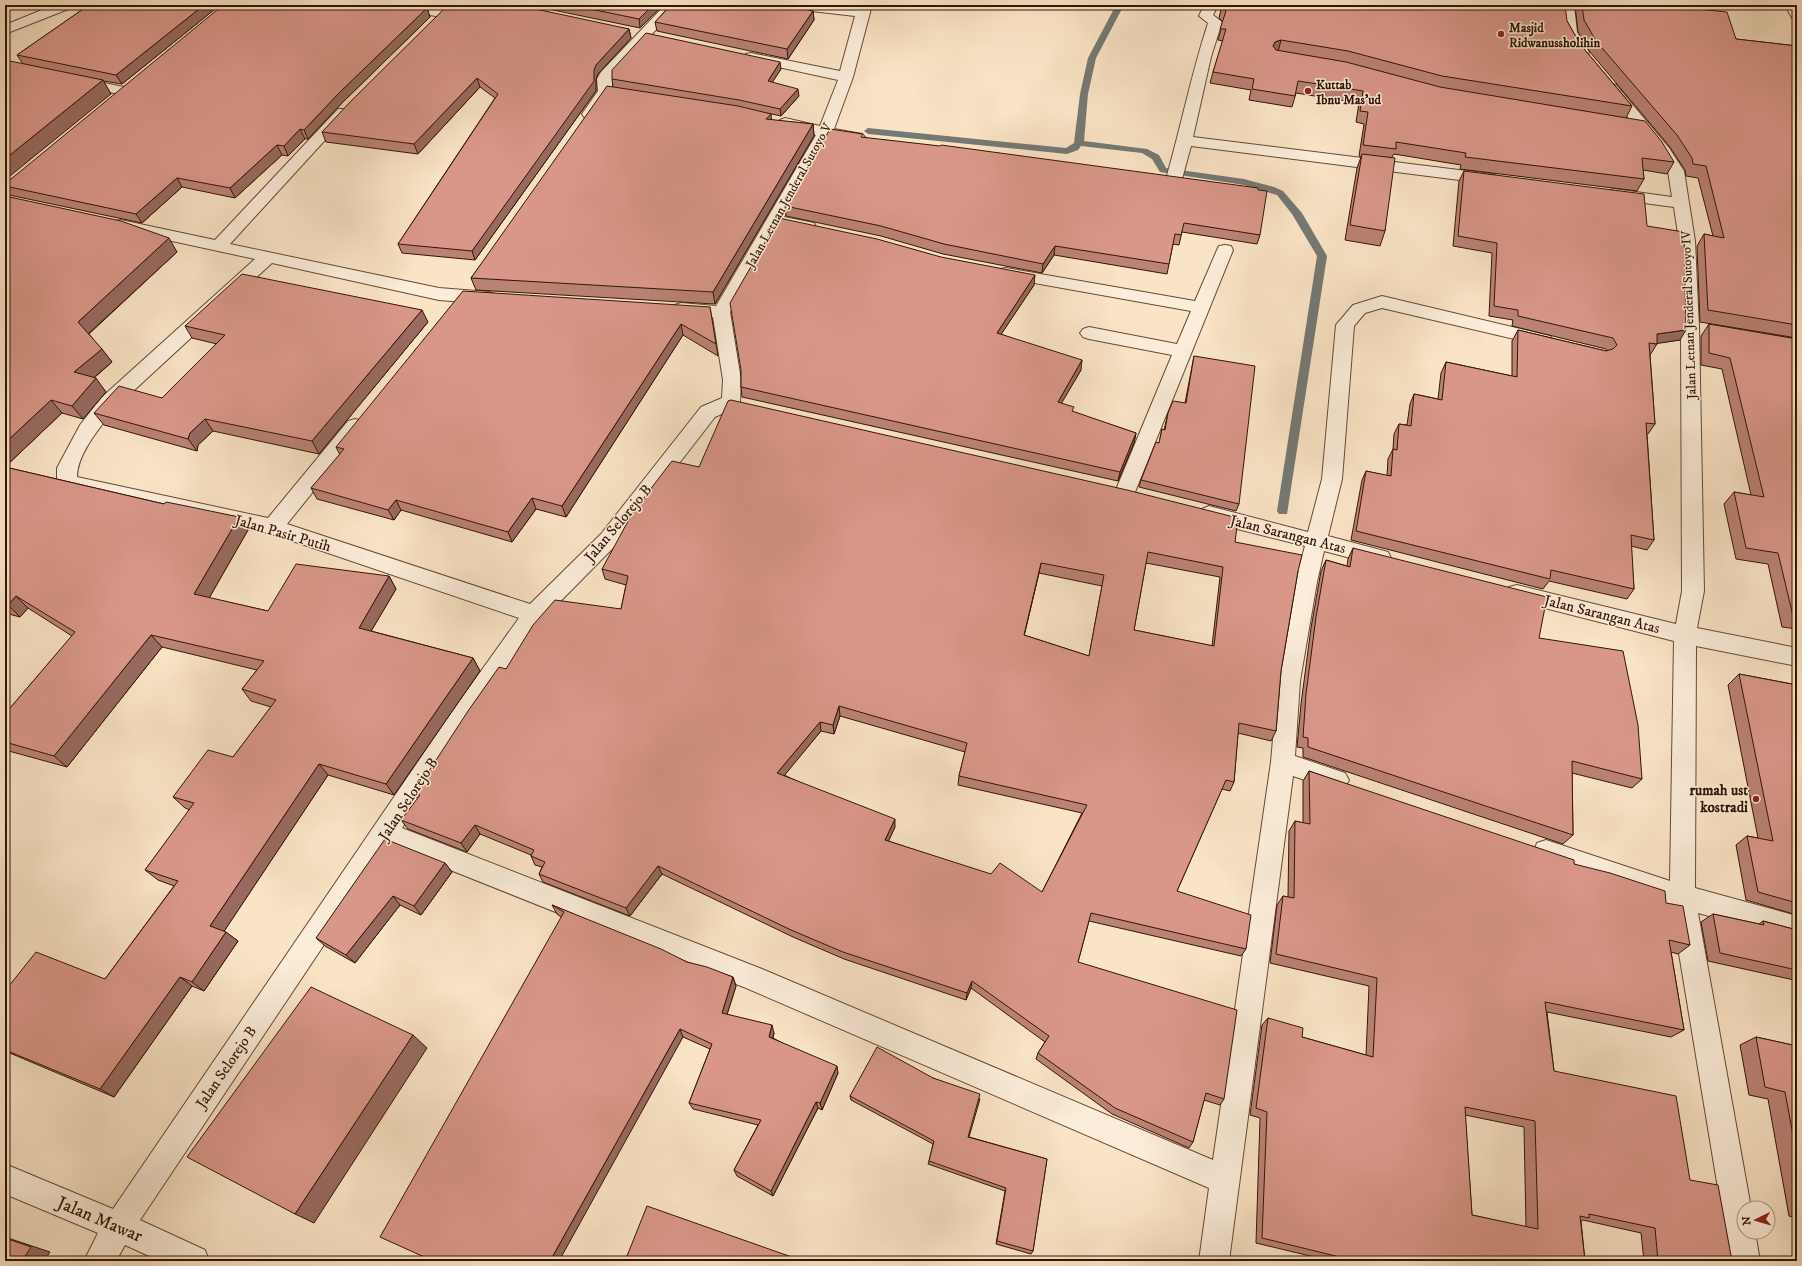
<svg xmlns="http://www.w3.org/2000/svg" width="1802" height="1266" font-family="'IM FELL DW Pica',serif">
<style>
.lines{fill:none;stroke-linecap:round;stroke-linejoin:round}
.stream{fill:#757974;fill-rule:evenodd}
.minor-casing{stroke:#654934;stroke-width:2}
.minor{fill:#fcedda;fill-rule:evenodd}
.wall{fill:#bb8276;stroke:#331504;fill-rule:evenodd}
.shaded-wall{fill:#986a60;stroke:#331504}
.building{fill:#d99789;stroke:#331504;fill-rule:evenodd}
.poi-dot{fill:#8f2418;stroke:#fcedda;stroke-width:1.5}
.labels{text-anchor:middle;stroke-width:3;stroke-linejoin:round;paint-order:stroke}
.far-poi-label{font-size:13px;font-weight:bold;fill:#331504;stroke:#fcedda;text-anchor:start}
.far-street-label{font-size:13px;fill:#331504;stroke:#fcedda}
.street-label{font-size:15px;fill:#331504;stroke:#fcedda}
.poi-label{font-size:15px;font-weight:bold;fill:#331504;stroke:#fcedda;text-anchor:end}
.near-street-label{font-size:18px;fill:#331504;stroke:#fcedda}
</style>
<rect width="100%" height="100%" fill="#fae4c6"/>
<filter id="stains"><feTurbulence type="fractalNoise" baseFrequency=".005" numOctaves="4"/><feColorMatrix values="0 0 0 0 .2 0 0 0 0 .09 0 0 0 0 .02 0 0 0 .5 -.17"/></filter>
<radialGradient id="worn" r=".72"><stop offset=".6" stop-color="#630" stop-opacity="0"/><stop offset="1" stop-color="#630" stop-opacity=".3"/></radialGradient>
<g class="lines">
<path class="stream" d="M1116,5H1124L1096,58L1088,94L1084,141L1147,149L1159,155L1166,168L1244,179L1274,187L1283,191L1302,213L1327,256L1287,514H1279L1277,511L1317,256L1292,214L1277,195L1244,185L1160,172L1152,159L1142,153L1081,146L1078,150L1067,154L868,134L864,131L868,128L1066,148L1074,143L1080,94L1088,58Z"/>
<g class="minor-casing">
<path id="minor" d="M54,5H73L71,8L5,34V25Z
M385,5H417L447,10L449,13L447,16L442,17L392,9L387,8Z
M665,5H679L612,77V91L594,117H584L582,114L598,91L597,79L601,72Z
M787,5H828L857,8L858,5H872L853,77L834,129L862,134L865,137L862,140L857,142L830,137L784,217L814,223L816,227L814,231L808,232L779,226L730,312L741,380L740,402L738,407L715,417L615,546L542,620L472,720L402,828L762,969L1213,1160L1271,762L1278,681L1295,582L1305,546L1209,522L1202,519L1199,514L1202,509L1209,506L1308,532L1322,479L1336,325L1353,305L1382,296L1550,336L1553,340L1550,344L1544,346L1382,308L1365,313L1354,326L1342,479L1328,536L1388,552L1391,558L1388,564L1381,566L1324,551L1317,582L1300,681L1295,756L1345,773L1349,780L1345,787L1337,791L1293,776L1229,1261H1199L1209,1188L746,988L390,846L140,1220L205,1250L209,1261H160L125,1245L116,1261H84L98,1233L5,1194V1164L113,1209L456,706L519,618L272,534L60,487L57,482V468L80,425L102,397L255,259L121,230L115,229L113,225L115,221L121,220L215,240L338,109H348L350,112L348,115L230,244L439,288L489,292L495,294L498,298L495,302L489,304L439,300L272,263L116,407C102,425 77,453 77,477L268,518L348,421L355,419L362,421L365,426L362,431L287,524L530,604L601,534L701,407L722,398L723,380L713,317L675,313L672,309L675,305L681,303L716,306L816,135L780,126L777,123L780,120L785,118L820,126L838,80L751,61L746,60L744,57L746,54L751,53L840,71L855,16L794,9L789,8Z
M1204,5H1218L1213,15L1222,22L1211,57L1193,137L1491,174L1497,176L1499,179L1497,182L1491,184L1191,146L1182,179L1180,182H1168L1166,179C1181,127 1191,75 1208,23L1199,16Z
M1560,5H1574L1577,32L1589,52L1587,55H1577L1563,32Z
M1785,5H1797V19L1792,18Z
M79,78L129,88L131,91L129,94L124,95L74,85L72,82L74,79Z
M1611,84L1616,85L1669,148L1684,171L1695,241L1699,327L1704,591L1697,628L1797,648V666L1696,646L1695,888L1797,916V940L1698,913L1751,1208H1744V1232H1755L1760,1261H1730L1671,905L1537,859L1534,851L1537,843L1546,840L1670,881L1674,641L1517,601L1509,599L1506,593L1509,587L1517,585L1676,624L1682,591L1681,327L1679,241L1674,207L1614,199L1608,197L1606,194L1608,191L1614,189L1672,197L1668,171L1657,153L1604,88L1606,85Z
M1225,245L1231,246L1233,250L1135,492L1132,497L1125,499L1118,497L1115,492L1172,355L1089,339L1083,337L1080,333L1083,329L1089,327L1177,344L1191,311L1006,278L1000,277L997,273L1000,269L1006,268L1195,301L1217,250L1219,246Z"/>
</g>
<use href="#minor" class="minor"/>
</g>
<path class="wall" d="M89,5H220L122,84L103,81L111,94L23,64L17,55Z
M426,5H442L439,7Z
M448,5L629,29L631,38L598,74L596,79V91L475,260L402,253L398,244L495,98L480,87L418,154L326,142L322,132Z
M529,5H663L640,28Z
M671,5H807L808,10L813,11L814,20L788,59L657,31L655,22Z
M1222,5L1567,21L1580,44L1632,106L1626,118L1674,162L1667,174L1643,170L1644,179L1637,191L1460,169L1461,165L1394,154L1392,157L1385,231L1380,246L1345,240L1357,168L1361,157L1359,156L1364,124L1356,122L1359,103L1296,93L1292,107L1249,100L1251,90L1210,83L1213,72L1223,41L1218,40L1223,22L1219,18Z
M1575,5H1687L1688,8L1736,39L1797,46V338L1700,322L1697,246L1704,234L1713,236L1698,178L1686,176L1685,170L1670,147L1590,52L1578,32Z
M427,8L430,17L343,102L308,139H305L288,156L282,155L235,198L182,187L142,223L9,195L5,190V184Z
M781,69L772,82L799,96L781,116L767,113L771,120L813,124L814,136L715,304L476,290L471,278L613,87L612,79Z
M863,137L1260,235L1257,244L1182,232L1179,245L1173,244L1167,274L1054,255L1042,273L943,254L881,236L786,216L785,206Z
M1464,171L1647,226L1680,340L1657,343V344L1650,355L1655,424L1648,434H1647L1654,540L1647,550L1631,546L1634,589L1627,599L1549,581L1543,589L1351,540L1362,480L1366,471L1387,476L1388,459L1393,449L1394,434L1399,424L1407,425L1410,404L1414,394L1438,399L1441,373L1446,362L1512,376V341L1518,330L1606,351H1608L1606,349L1512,326L1513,320L1489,316L1492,253L1453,246L1459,181Z
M5,196L177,252L89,334L112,362L94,378L106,392L83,419L62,413L5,467L164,504L239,517L248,530L209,598L268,611L389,576L396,589L371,631L473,658L480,671L394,795L328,775L224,931L238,941L204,991L192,986L114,1097L5,1051V991L105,979L174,886L158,880L145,870L190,810L185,808L173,797L233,757L271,707L251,701L242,689L257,670L162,647L67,767L5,750V714L72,636L28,608L20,617L5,613Z
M1034,285L1001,334L1081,370L1061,403L1073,412L1136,433L1134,443L1118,481L742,397L741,387V371Z
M710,307L718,356L683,335L566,517L536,509L512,542L401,510L394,520L317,499L311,488L340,455L336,447Z
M428,322L319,454L213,431L198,445L197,451L104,425L94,413L162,398L217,344L192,338L185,326Z
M1709,324L1797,339V629L1782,627L1768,564L1736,559L1724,504L1734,492L1751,495L1722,369L1701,365V336Z
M1194,356L1239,504L1236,511L1139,487L1141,480L1159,443L1162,429L1164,430L1168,413L1185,403Z
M699,467L1235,542L1298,571L1281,671L1276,731L1271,741L1238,733L1234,782L1230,791L1222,789L1177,891L1246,949L1241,956L1089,921L1078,962L1224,1099L1220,1105L1204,1100L1193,1142L1189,1148L1112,1114L1036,1059L1038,1053L1045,1042L971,988L966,1000L844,959L793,937L662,874L630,916L543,882L539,874L542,867L535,865L531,856V855L480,834L467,852L408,829L401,820L418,799L414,794L506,669L621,609L626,585L605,579L602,569ZM1146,563L1220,577L1212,646L1134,630ZM1039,573L1102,586L1089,656L1024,635ZM840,716L965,752L959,776L958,785L1082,813L1042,892L888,841L895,827L784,775L821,731L834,734Z
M1353,548L1539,638L1642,779L1632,788L1572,773L1573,835L1563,844L1303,757V748L1297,747L1301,704L1311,628L1321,571L1326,560L1347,566L1348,559Z
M1739,674L1797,685V915L1746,900L1736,845L1747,836L1758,838L1728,685Z
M1309,771L1574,864L1666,903L1690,945L1678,954L1671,952L1684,1030L1671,1037L1547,1012L1554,1071L1690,1180L1732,1261H1644L1641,1233L1583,1220L1581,1221L1585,1261H1331L1256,1243L1260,1118L1250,1115L1262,1025L1268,1018L1302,1037L1366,1055L1369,986L1270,963L1277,905L1283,896L1288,897L1289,831L1295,821L1303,823V781ZM1465,1115L1524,1127L1526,1227L1472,1215Z
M445,863L452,872L421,915L400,905L355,963L325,946L316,938Z
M552,905L687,962L733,977L736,986L727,1014L774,1033L773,1038L838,1073L822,1110L818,1108L773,1196L737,1176L734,1170L758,1125L693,1109L689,1103L710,1049L683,1037L561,917L557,914Z
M1713,914L1759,924L1763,921L1797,930V995L1794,980L1708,961L1701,922Z
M1756,1037L1797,1046V1218L1789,1216L1768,1099L1749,1095L1740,1045Z
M933,1078L980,1099L969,1137L1047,1159L1033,1251L1031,1254L996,1244L1005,1191L928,1164L929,1161L933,1144L851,1100L850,1096Z"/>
<path class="shaded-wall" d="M204,5H220L122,84L116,75Z
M653,5H663L640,28L639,19Z
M806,5H807L808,12L804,9Z
M427,8L430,17L343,102L308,139L304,130L339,93Z
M813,11L814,20L788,59L787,49Z
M629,29L631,38L598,74L596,79V91L475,260L472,251L594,70L596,65Z
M1281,40L1278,52L1272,53L1273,46L1275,42Z
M780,62L781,69L768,89V81Z
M477,78L480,87L418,154L414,144Z
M103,80L111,94L5,180V159Z
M798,89L799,96L781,116L780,109Z
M771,114L772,126L766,119Z
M813,124L814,136L715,304L713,292Z
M300,129L305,139L288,156L284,146Z
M277,145L282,155L235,198L230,188Z
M177,178L182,187L142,223L136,214Z
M169,238L177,252L87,335L78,322Z
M1055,246L1054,255L1042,273L1043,264Z
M1035,275L1034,285L996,342L997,333Z
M422,310L428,322L319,454L312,441Z
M681,324L683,335L566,517L562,506Z
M1686,330L1680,340L1654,344L1657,334Z
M102,349L112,362L84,386L74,372Z
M1082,360L1081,370L1057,411L1058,402Z
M96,378L106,392L83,419L72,406Z
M51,400L62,413L5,467V443Z
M205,419L213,431L198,445L197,451L188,439L190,433Z
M1136,433L1134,443L1118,481L1120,472Z
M532,498L536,509L512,542L508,532Z
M396,500L401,510L394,520L388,510Z
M239,517L248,530L204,607L194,594Z
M1041,563L1039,573L1022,645L1024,635Z
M389,576L396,589L366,640L359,628Z
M16,596L28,608L20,617L8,605Z
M151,635L162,647L67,767L54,756Z
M473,658L480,671L394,795L386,784Z
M839,706L840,716L834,734L833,725Z
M820,722L821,731L779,782L777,773Z
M319,764L328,775L221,936L210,926Z
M895,819V827L885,849V840Z
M475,825L480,834L467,852L461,843Z
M445,863L452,872L421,915L414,906Z
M658,866L662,874L630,916L626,908Z
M393,896L400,905L355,963L346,955Z
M226,932L238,941L204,991L192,982Z
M180,977L192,986L114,1097L100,1089Z
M733,977L736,986L725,1021L722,1013Z
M972,981L971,988L966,1000L967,993Z
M772,1025L774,1033L771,1044L769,1037Z
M680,1029L683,1037L559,1261H550Z
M413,1035L427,1048L314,1223L295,1214Z
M837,1066L838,1073L822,1110L820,1103Z
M816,1102L818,1108L773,1196L771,1191Z
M5,1237L50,1252L44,1261H22L5,1238Z"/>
<path class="building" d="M89,5H204L116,75L17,55Z
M223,5H410L427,8L339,93L304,130L300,129L284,146L277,145L230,188L177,178L136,214L5,186V184Z
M448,5H517L629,29L596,65L594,70V81L472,251L398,244L498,94L477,78L414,144L322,132L351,101Z
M571,5H653L639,19Z
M671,5H806L804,9L813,11L787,49L655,22Z
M1222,5H1565L1567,21L1580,44L1632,106L1442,76L1348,51L1281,40L1275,42L1273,46L1276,50L1346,62L1440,87L1645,121L1662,142L1674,162L1642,158L1644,179L1465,157L1466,153L1396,142V149L1363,145L1368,112L1360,111L1363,91L1298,81L1295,96L1252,89L1254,79L1213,72L1226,29H1220L1226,11L1222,7Z
M1582,5H1687L1688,8L1727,12L1736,39L1797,46V325L1708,310L1704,234L1724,238L1706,166L1693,164L1692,158L1677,135L1596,41L1584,20Z
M646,33L780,62L768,81L798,89L780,109L739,100L612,79V70Z
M5,60L103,80L5,159Z
M607,86L738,106L771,114L766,119L813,124L713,292L471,278Z
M830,129L863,134L861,137L940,146L941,145L1258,188V190L1267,191L1260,235L1184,223L1181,235L1175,234L1169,264L1055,246L1043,264L944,244L881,226L785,206Z
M1362,154L1395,158L1385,231L1350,225Z
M1464,171L1644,194L1647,226L1684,232L1686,330L1657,334V344L1649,343L1655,424L1646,423L1654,540L1631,535L1634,589L1551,570L1550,579L1356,531L1366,471L1391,476L1393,449L1397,450L1399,424L1411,426L1414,394L1442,400L1446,362L1517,377L1518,330L1606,351L1613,349L1617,345L1613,338L1518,316V310L1494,306L1497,243L1458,236Z
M5,196L121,221L169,238L78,322L102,349L74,372L96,378L72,406L51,400L5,443Z
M779,218L877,239L941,257L1035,275L997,333L1082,360L1058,402L1074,407L1072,411L1136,433L1120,472L741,387V370L730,303Z
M242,274L422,310L312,441L205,419L190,433L188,439L94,413L119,386L162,398L225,335L185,326Z
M463,291L710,307L716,344L681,324L562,506L532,498L508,532L396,500L388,510L311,488L344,449L336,447Z
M1709,324L1797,339V617L1793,616L1778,553L1746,548L1734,492L1764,497L1730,358L1709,353Z
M1194,356L1255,366L1239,504L1141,480L1156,442L1159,443L1162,429L1165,430L1168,413L1173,401L1186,403Z
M731,400L1127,490L1238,518L1235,542L1302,555L1298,571L1281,671L1276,731L1239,723L1234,782L1226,780L1177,891L1251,915L1246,949L1091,913L1078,962L1237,1010L1224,1099L1206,1093L1193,1142L1115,1108L1038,1053L1049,1036L972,981L967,993L843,952L791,930L658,866L626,908L539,874L545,862L531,856L534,850L475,825L461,843L401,820L420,795L414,794L468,711L499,667L506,669L533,625L555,600L621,609L628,576L602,569L633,512L672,461L699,467L728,401ZM1148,552L1223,567L1214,646L1134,630ZM1041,563L1104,575L1089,656L1024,635ZM839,706L967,743L959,776L1087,805L1042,892L1000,863L991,874L885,840L895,819L777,773L820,722L833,725Z
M5,467L164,504L166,502L186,506L239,517L194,594L268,611L296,564L389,576L359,628L473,658L386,784L319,764L210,926L226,932L192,982L180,977L100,1089L5,1050V991L36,952L105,979L178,881L145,870L194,803L173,797L208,750L233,757L276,700L242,689L264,661L151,635L54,756L5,742V714L75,632L16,596L8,605L5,604Z
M1353,548L1547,597L1539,638L1623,651L1638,725L1642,779L1572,761L1573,835L1308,747V738L1303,737L1306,694L1316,617L1326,560L1350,567Z
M1739,674L1797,685V903L1758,892L1747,836L1773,841Z
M1309,771L1574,860V864L1610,873L1665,891L1666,903L1683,906L1690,945L1669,940L1684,1030L1545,1002L1554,1071L1676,1096L1690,1180L1718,1185L1732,1261H1658L1655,1228L1589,1214V1218L1580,1216L1585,1261H1356L1262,1238L1267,1112L1256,1108L1268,1018L1303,1028L1302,1037L1373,1057L1377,978L1276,954L1283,896L1294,898L1295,821L1310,824ZM1465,1107L1535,1121L1538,1229L1472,1215Z
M385,839L445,863L414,906L393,896L346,955L316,938Z
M552,905L661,949L687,962L707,967L733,977L722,1013L772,1025L769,1037L837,1066L820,1103L816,1102L771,1191L734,1170L761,1120L689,1103L712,1044L680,1029L550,1261H433L380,1237L564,912Z
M1713,914L1764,925L1763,921L1797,930V970L1720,953Z
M311,987L413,1035L295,1214L187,1157Z
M1756,1037L1797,1046V1157L1785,1092L1765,1087Z
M877,1047L933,1078L980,1094L968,1137L1047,1159L1033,1251L997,1241L1006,1188L929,1161L934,1141L850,1096Z
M647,1206L803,1261H625Z
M5,1238L31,1247L22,1261H5Z"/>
<g class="poi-dot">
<circle cx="1501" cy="34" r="4"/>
<circle cx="1308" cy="91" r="4"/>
<circle cx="1756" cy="799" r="4"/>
</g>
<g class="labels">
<g class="far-poi-label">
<text x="1509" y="32">Masjid<tspan x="1509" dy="15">Ridwanussholihin</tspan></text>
<text x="1316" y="89">Kuttab<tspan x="1316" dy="15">Ibnu Mas'ud</tspan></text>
</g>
<g class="far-street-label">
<text transform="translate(788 195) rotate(-61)" y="5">Jalan Letnan Jenderal Sutoyo V</text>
<text transform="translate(1688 315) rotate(-92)" y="5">Jalan Letnan Jenderal Sutoyo IV</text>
</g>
<g class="street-label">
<text transform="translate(618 523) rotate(-50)" y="5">Jalan Selorejo B</text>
<text transform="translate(283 533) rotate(16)" y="5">Jalan Pasir Putih</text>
<text transform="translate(1288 534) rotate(14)" y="5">Jalan Sarangan Atas</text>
<text transform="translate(1602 614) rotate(14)" y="5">Jalan Sarangan Atas</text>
<text transform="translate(408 799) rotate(-57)" y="5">Jalan Selorejo B</text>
<text transform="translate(226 1067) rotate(-56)" y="5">Jalan Selorejo B</text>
</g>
<g class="poi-label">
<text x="1748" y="795">rumah ust<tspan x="1748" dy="17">kostradi</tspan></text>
</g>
<g class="near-street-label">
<text transform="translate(100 1219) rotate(23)" y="6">Jalan Mawar</text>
</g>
</g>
<rect width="1802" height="1266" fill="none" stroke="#fae4c6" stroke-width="20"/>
<rect x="6" y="6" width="1790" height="1254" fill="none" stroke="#331504" stroke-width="2"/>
<rect x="10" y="10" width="1782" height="1246" fill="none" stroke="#331504"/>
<g transform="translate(1756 1220) rotate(265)"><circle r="19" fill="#fcedda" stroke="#ac9784"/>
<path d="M0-3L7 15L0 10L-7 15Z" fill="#8f2418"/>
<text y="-6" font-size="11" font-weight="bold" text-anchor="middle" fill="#331504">N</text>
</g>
<rect width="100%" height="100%" filter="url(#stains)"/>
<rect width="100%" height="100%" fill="url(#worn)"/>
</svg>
